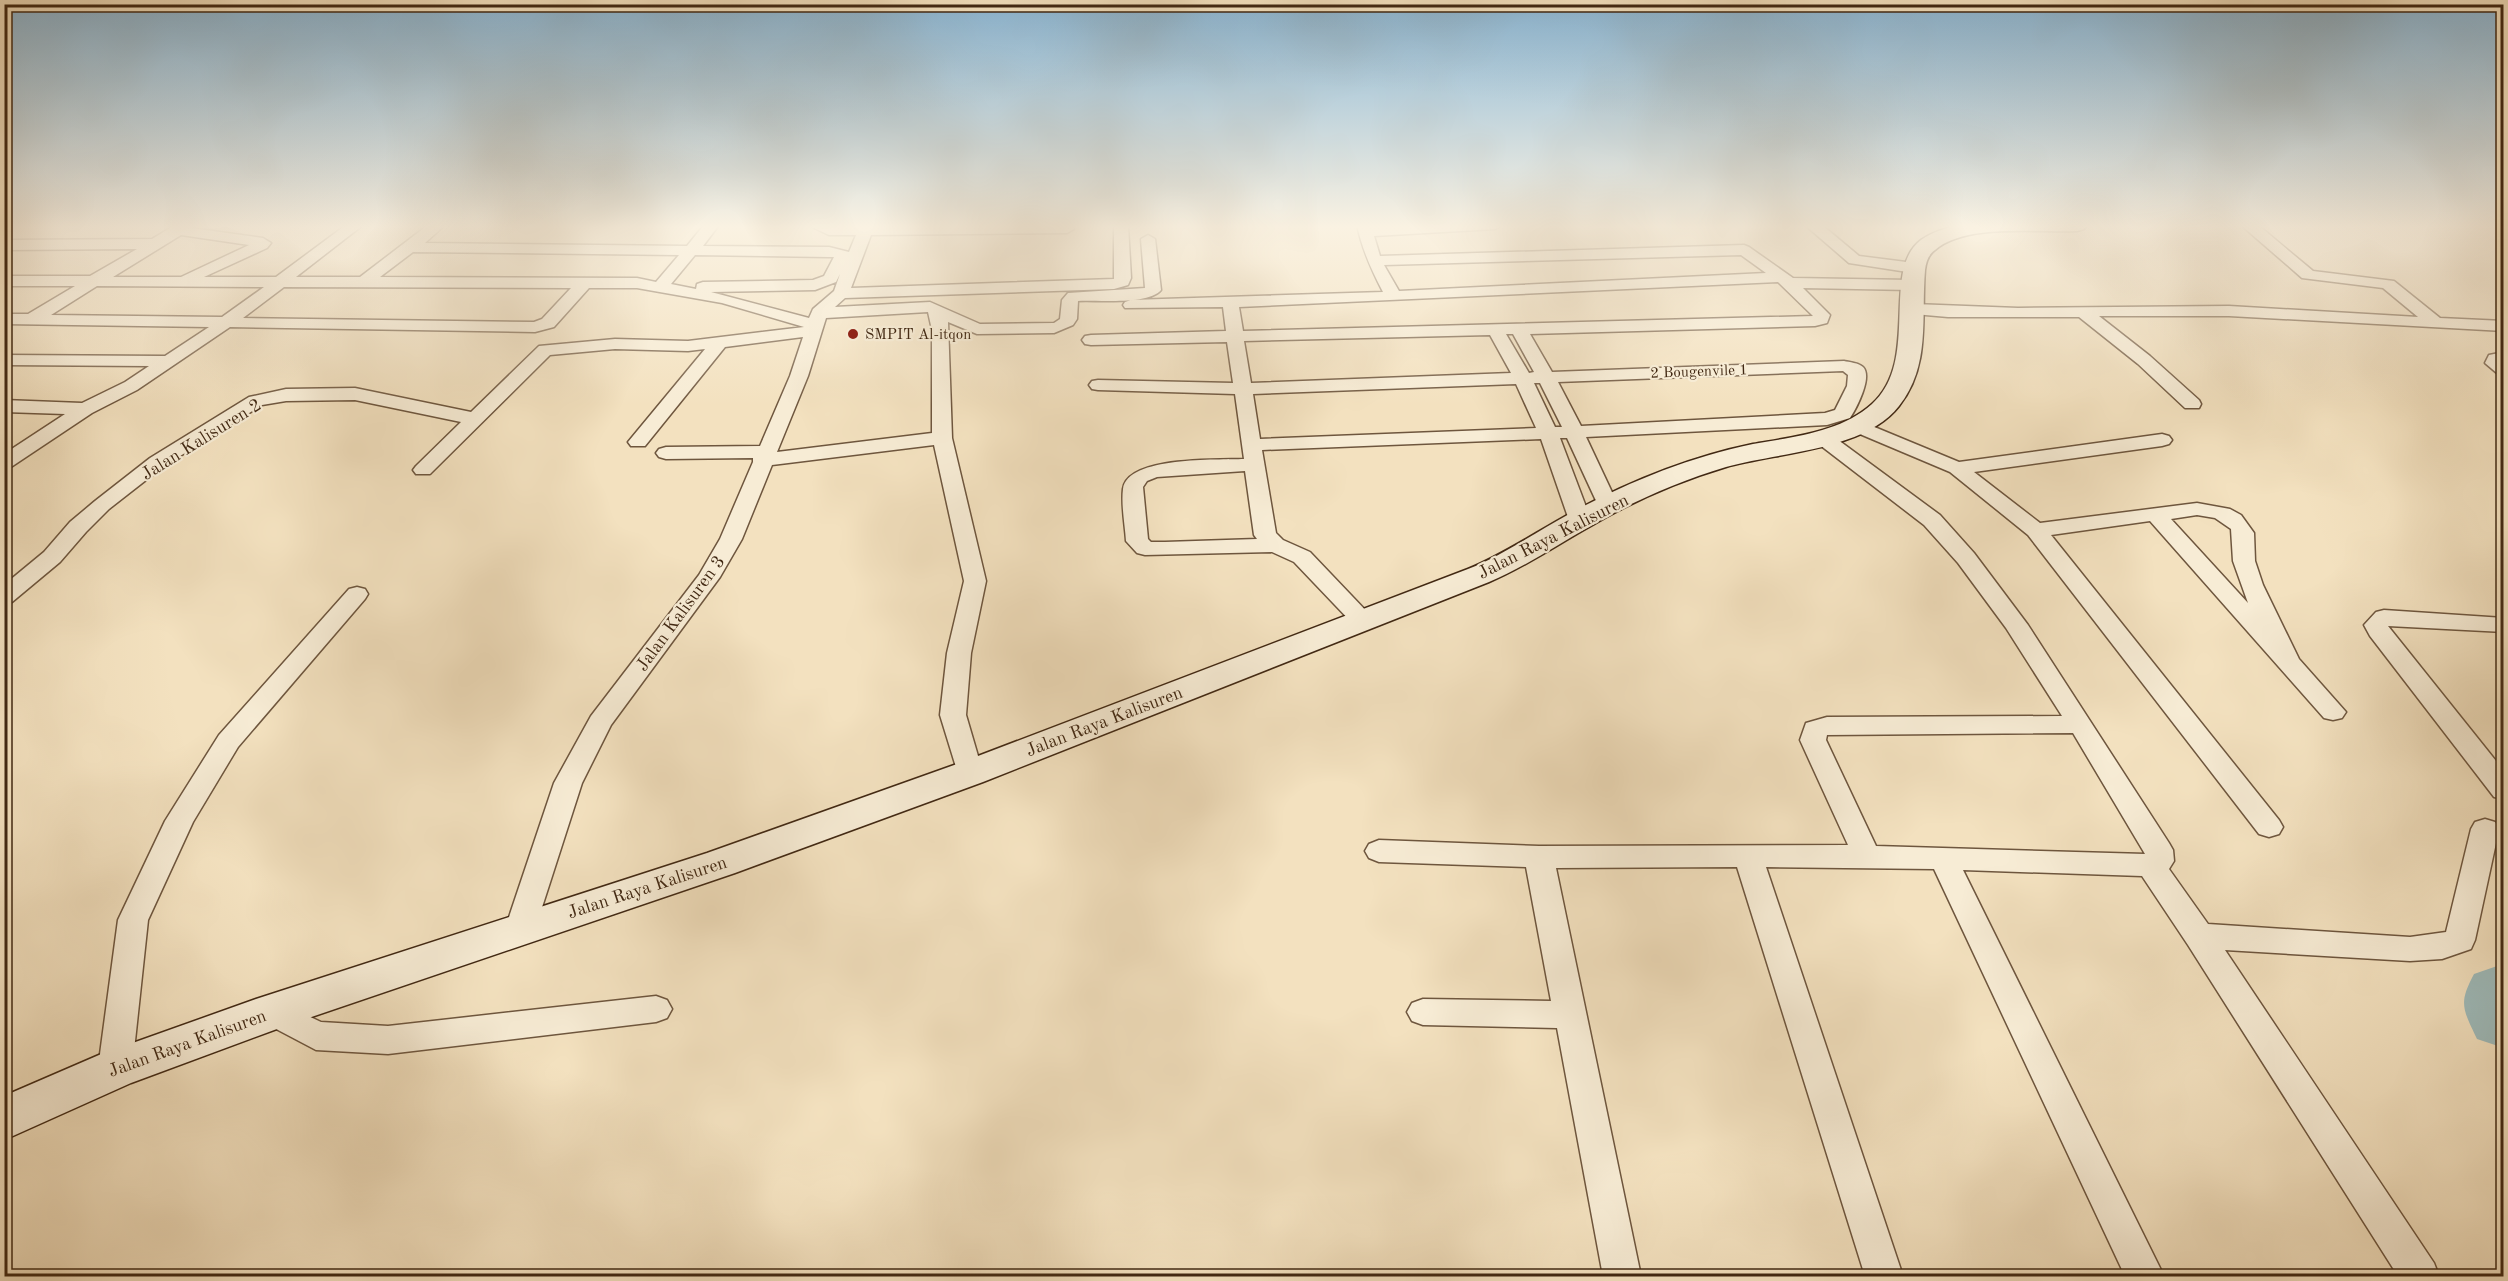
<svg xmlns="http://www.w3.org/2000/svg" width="2508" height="1281" font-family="'Old Standard TT',serif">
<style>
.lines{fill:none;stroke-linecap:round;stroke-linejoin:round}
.river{fill:#9ebbbb;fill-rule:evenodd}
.minor-casing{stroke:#6e563e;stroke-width:3}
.secondary-casing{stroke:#412813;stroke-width:3}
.minor{fill:#f7ecd5;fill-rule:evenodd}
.secondary{fill:#f7ecd5;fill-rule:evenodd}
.poi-dot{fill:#8f2418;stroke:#f7ecd5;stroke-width:2}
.labels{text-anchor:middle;stroke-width:4.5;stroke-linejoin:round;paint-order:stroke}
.far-poi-label{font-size:15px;fill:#412813;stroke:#f7ecd5;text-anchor:start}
.far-street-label{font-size:15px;fill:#412813;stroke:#f7ecd5}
.street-label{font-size:18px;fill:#412813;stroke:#f7ecd5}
</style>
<rect width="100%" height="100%" fill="#f3e1bf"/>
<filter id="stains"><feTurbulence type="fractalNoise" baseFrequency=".00333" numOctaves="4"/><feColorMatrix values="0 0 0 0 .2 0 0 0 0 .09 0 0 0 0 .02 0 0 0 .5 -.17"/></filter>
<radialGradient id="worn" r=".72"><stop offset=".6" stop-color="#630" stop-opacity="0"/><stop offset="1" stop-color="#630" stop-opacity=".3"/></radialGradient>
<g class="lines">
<path class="river" d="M2500,965H2504V1048L2477,1039C2463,1009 2458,1004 2474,974Z"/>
<g class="minor-casing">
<path id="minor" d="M175,225H193L192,228L263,238L271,243L267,248L204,277H276L346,225H363L296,277H360L428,225H445L425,243L687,246L704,225H719L703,246L829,247L849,252L856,235H829L808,225H1071L1074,229L1067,233L871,235L851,288L1114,279V225H1128L1131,278L1128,285L1114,289L845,298L835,307L930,302L980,324L1054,323L1060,319L1062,300L1068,293L1145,288L1141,239L1148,235L1155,239L1161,290C1149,305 1098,300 1078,301L1077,319L1073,325L1054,333L977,334L948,322L952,438L986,581L971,653L966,715L983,773L980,780L970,782L960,780L940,715L947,653L964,581L934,445L772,465L742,539L720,577L611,725L582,783L535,929L531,937L520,941L509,937L505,929L554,783L591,716L699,575L720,539L753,462V458L666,459L659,457L656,453L659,449L666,447L760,446L790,376L803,337L725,347L645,446H631L628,442L705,349L688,351L615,349L550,355L430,474H416L413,470L416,466L461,422L355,400L286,401L262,405L164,466L109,509L86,532L60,562L12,602L4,604V585L44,552L70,522L95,501L150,458L249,397L286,389L355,388L471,412L539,346L615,339L688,341L804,327L722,303L637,288H589L554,327L535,332L230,327L137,390L92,413L11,467L4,469V454L65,414L4,412V400L82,403L125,382L149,366L4,365V355L165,356L209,327L4,324V314H28L75,286H4V276H90L137,249L4,250V240L152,239ZM181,235L249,245L181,277H113ZM413,252L679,255L656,282L637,278L380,277ZM695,255L829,257H834L824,276L813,280L703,282L697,284L696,289L671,284ZM840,274L834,291L813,309L809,318L711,292L815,290L836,282ZM97,286L264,287L222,317L51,315ZM284,287L571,288L542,319L534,322L243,318ZM928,312L932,330V433L777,452L808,376L826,318Z
M1357,225H1502L1495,229L1374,236L1380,256L1744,245L1749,247L1793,278L1911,280L1919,285L1911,290L1803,288L1830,315L1827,323L1815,326L1530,334L1552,372L1844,361C1849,362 1859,363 1863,367C1873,377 1856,409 1850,418L1827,425L1586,437L1618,505L1615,509L1608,511L1601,509L1598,505L1567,438H1560L1591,520L1588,525L1580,526L1572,525L1569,520L1541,439L1262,450L1276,533L1283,540L1310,552L1371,616L1375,621L1371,626L1363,628L1355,626L1294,562L1272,552L1145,555L1137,553L1126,541C1125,525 1121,505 1123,489C1127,456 1218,460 1244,459L1235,394L1098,390L1092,389L1089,385L1092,381L1098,380L1233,383L1227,342L1091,345L1085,344L1082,340L1085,336L1091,335L1226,331L1223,307L1125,308L1123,305L1125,302L1131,300L1383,292C1371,269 1362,249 1357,225ZM1741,255L1766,273L1399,291L1384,265ZM1778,282L1813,316L1243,331L1239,307ZM1506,334H1513L1534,372L1529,373ZM1490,335L1511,373L1251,383L1244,341ZM1843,371L1848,375L1847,386L1835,410L1825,413L1581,426L1558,382ZM1534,383H1540L1562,427H1555ZM1516,384L1536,428L1260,439L1253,394ZM1245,471L1254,535L1257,539L1165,542H1151L1148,539L1143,487L1147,481L1157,477Z
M1805,225H1822L1859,256L1914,263L1922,268L1914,273L1849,263Z
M2241,225H2258L2313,271L2394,281L2440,318L2504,321V331L2229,316H2099L2150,356L2199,400L2201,404L2199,408H2185L2138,364L2079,317H1948L1914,314L1906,309L1914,304L2018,308L2229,306L2418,317L2383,288L2302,278Z
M2504,352V375L2498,374L2485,363L2489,355Z
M1855,419L1959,462L2162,434L2169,436L2172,440L2169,444L2162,446L1974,472L2040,523L2197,503L2230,509L2241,515L2254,533L2255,561L2263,585L2299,659L2346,712L2342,718L2333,720L2324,718L2150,521L2051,535L2279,820L2283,827L2279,834L2269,837L2259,834L2028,535L1950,472L1848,429L1845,425L1848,421ZM2197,515L2215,518L2231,529L2233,561L2248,603L2171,519Z
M1823,432L1830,434L1940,515L1974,553L2028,625L2169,843L2173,850L2174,861L2169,869L2208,924L2410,937L2446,932L2471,829L2475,822L2485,819L2495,822L2499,829L2475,940L2471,949L2442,959L2410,961L2225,950L2434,1263L2439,1276H2398L2188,945L2142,876L1963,870L2164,1276H2125L1934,869L1766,867L1903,1276H1865L1737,867L1556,868L1641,1276H1603L1557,1028L1423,1025L1412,1021L1407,1012L1412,1003L1423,999L1551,1001L1526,867L1379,862L1369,858L1365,851L1369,844L1379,840L1539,846L1848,845L1800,740L1806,723L1827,717L2062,716L2006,628L1958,563L1924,525L1816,442L1813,438L1816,434ZM2073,733L2145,854L1876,846L1826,740L1827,735Z
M357,587L365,589L368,594L365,599L238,747L193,822L148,920L132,1069L127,1079L115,1084L103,1079L98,1069L118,920L165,821L219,735L349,589Z
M2384,610L2504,618V632L2388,626L2504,771V799L2494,797L2370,636L2364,625L2376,612Z
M656,996L667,1000L672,1009L667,1018L656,1022L388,1054L316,1050L261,1021L256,1012L261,1003L272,999L321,1022L388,1026Z"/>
</g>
<g class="secondary-casing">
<path id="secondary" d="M1959,225H2087L2084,229L2077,231C2038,233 1966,223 1935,250C1928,255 1926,262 1925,270C1921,317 1931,366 1899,406C1864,451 1778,452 1726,467C1679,481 1631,502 1589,527C1555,546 1525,567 1489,582L983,782L735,873L285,1026L131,1083L4,1140V1096L99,1055L256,999L707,853L957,764L1468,569C1505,554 1536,532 1571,513C1628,482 1690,457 1753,444C1793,437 1841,432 1872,404C1921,360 1880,271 1921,240C1932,232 1946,228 1959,225Z"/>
</g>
<use href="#minor" class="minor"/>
<use href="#secondary" class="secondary"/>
</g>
<linearGradient id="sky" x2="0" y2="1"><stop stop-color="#8ab7d6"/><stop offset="0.56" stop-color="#faf2e2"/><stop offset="1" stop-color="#faf2e2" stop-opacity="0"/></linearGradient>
<rect width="2508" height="405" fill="url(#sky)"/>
<circle class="poi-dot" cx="853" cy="334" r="6"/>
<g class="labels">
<g class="far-poi-label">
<text x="865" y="339">SMPIT Al-itqon</text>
</g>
<g class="far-street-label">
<text transform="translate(1699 371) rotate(-2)" y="5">2 Bougenvile 1</text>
</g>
<g class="street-label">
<text transform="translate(201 439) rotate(-32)" y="6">Jalan Kalisuren 2</text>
<text transform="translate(1553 536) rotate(-27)" y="6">Jalan Raya Kalisuren</text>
<text transform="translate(680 613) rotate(-54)" y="6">Jalan Kalisuren 3</text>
<text transform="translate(1104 721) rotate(-21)" y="6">Jalan Raya Kalisuren</text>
<text transform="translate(647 887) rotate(-18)" y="6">Jalan Raya Kalisuren</text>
<text transform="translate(187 1043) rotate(-20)" y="6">Jalan Raya Kalisuren</text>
</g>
</g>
<rect width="2508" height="1281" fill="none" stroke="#f3e1bf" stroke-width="24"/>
<rect x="6" y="6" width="2496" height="1269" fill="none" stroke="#412813" stroke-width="3"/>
<rect x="12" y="12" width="2484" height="1257" fill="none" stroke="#412813" stroke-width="1.5"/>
<rect width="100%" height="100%" filter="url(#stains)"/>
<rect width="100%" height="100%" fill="url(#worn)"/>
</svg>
